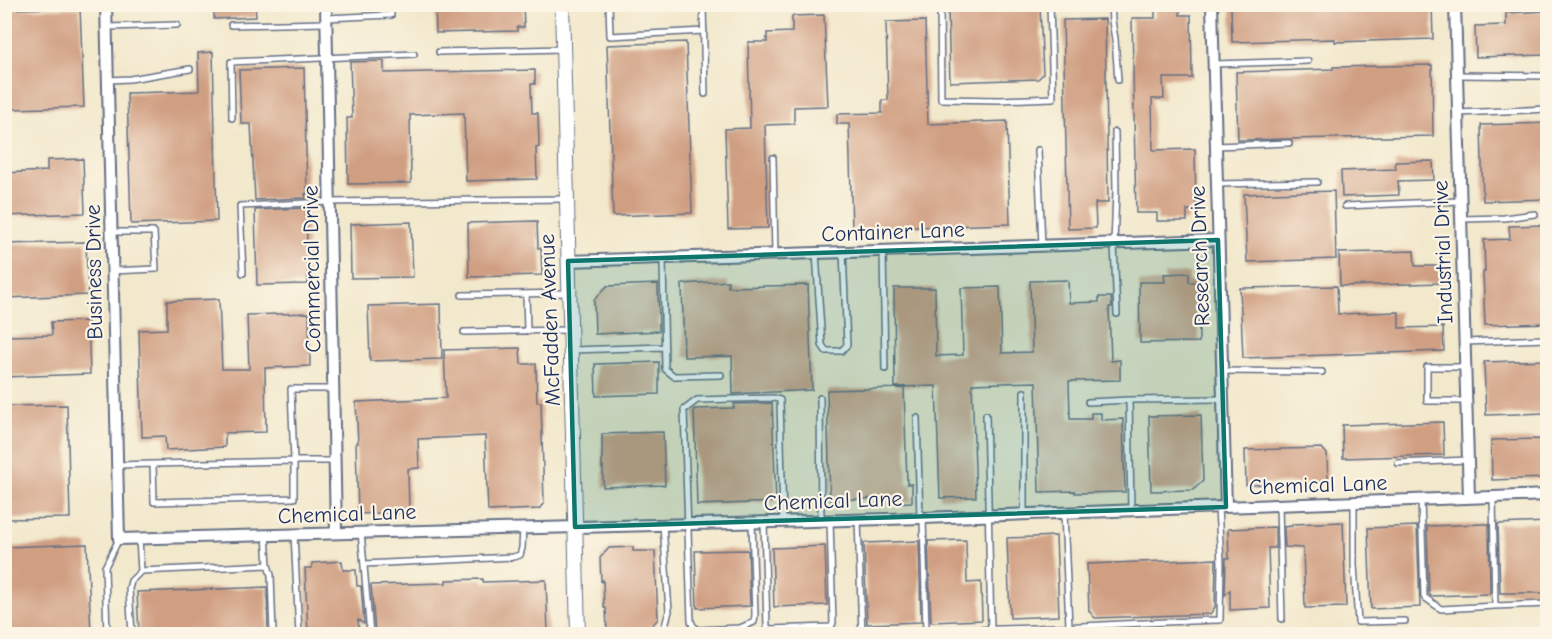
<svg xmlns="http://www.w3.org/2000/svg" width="1552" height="639" font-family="'Comic Neue',sans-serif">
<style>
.building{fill:#d09f82}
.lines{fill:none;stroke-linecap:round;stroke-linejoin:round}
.service-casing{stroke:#667084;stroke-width:8}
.minor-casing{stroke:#667084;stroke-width:14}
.tertiary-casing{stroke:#667084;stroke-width:16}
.service{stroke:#fff;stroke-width:5}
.minor{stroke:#fff;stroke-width:10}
.tertiary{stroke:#fff;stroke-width:14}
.marked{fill:#0f766e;fill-opacity:0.2;stroke:#0f766e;stroke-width:4.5;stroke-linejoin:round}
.labels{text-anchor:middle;stroke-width:4.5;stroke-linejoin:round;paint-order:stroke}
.street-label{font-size:22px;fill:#1b2f5e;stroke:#fcf5e5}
</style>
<rect width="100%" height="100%" fill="#fcf5e5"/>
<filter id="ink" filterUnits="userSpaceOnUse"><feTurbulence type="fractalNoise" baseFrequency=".0167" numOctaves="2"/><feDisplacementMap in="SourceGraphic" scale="12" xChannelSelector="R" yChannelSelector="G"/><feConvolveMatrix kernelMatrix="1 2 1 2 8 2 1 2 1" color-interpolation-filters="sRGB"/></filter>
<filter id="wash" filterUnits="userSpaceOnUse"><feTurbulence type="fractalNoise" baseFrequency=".008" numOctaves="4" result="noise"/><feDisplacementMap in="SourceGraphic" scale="24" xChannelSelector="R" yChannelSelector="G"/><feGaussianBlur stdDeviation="1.35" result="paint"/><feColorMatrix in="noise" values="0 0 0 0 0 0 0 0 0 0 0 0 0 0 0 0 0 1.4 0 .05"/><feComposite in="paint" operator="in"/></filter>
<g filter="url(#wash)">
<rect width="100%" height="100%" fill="#f2e8cc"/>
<g id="blocks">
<path class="building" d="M214,4H255L256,17L214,19Z
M435,4H523L524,27H517V31L436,33Z
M1268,4H1328V7L1432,4L1433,39L1335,42V39L1232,42L1231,6Z
M1040,7L1043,74L1038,79L950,82L948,10Z
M80,8L84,107L12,109L11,98H4V9Z
M1155,8H1180V15H1191L1192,78H1163L1164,99H1152L1153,150L1195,149L1196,210H1187V221H1157V213H1136L1132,18H1155Z
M1548,11V55L1476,57L1475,26L1506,25V13Z
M824,15L828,106L794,107V124L765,125L768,228L728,229L725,129L750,128L748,42H767V33L792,32V16Z
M1105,19L1108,203H1095L1096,228L1068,229L1063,20Z
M925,21L928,124L1007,121L1010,224L852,229L849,124H837V114L882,113V100H888L886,22Z
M686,42L692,213L613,216L607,45Z
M213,52L217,221L131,224L127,93L199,91L198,53Z
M384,61V73L535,70V84H531L532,113H538L539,147L536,148L537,179L466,181L464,113L410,115L411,183L348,184L347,118H352L350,62Z
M1432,65L1433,136L1238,140L1236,72L1333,69V67Z
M304,68L307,194H305L306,198L255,200L251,124H241L239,70Z
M1548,123V199L1483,201L1481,125Z
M83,159L85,213L4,216V173L47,171V160Z
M1433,161L1434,180L1398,181L1399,195L1342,197L1341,171L1396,169L1395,162Z
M1334,191L1336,259L1247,262L1244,194Z
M306,208L308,284L257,285L255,210Z
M537,221L538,248H541L542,275L469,277L468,223Z
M411,222L413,277L351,278L350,224Z
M1548,225V323L1485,325L1483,272H1485L1484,240L1510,239L1509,226Z
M86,242L88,295L4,298V244Z
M1414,251L1415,266H1442V283L1340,286L1339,253Z
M1189,273V282H1198L1199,342L1140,343L1139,282H1165L1164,274Z
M1068,280L1069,303L1099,302V297H1111L1112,307H1109L1111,361L1120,360V380L1069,381L1070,419H1091V413H1101V420L1123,419L1125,492L1075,493V491L1039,492L1036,382L1003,383L972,384L976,497L940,498L936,386L895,387L894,288H935L936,356L963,355L961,288L1000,287L1002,353L1032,352L1030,281Z
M728,281V287L808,285L812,390L733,394L732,356L684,357L682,284Z
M658,284L659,331L595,334L594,300L607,286Z
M1337,286L1338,314L1399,312V328L1443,327L1444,351L1243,358L1240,288Z
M219,299L222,369H249L247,315L309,313L310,366L265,368L266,432L225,433V447L166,450L165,436L142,437L139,330L167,329V301Z
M441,304L442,359L370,361L368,306Z
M88,321L90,374L4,377V336L52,335L51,322Z
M520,348L521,364H536L537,402H541L544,503L539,509L488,511L485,436L418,439L419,468L408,469L409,512L358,514L356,443H358L356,402L446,398L444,350Z
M1548,360V413L1486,415L1484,362Z
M659,362V394L596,396L595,364Z
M904,388L907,484H912V502L891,503V498L830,500L827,390Z
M772,403L776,502L697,505L694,409L734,408V404Z
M67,405L70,518L5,519L4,406Z
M1201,415L1203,481L1193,490L1151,491L1149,416Z
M1443,422L1444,455L1343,458L1342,425Z
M663,432L665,485L603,487V467L602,468V434Z
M1548,439V478L1492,480L1491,440Z
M1322,448L1327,454L1328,482L1246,485L1245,450Z
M1343,522L1346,607L1305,608L1303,548L1285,547L1284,527L1292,526V524Z
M1548,522V593H1500L1498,524Z
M1485,524H1489L1490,594L1431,596L1429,594L1427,526Z
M1417,526L1420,607L1371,609L1368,528Z
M1275,527V548H1268L1270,608L1230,610V590L1225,595L1226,558H1229L1228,529Z
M1056,536L1059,616L1010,618L1007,538Z
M966,540L967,583L981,582L982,620L931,622L928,541Z
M919,541L921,622L867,624L864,543Z
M87,544L91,634H4L5,547Z
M825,546L827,605L774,607L772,548Z
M633,547V551H655L658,619L650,628L607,630L606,608H604L603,580L601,581L600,558L609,548Z
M748,550L750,606L697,608L695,551Z
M1216,559L1215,607L1210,614L1095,618L1089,611L1087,564Z
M342,561L343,570H356L357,586H361L364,624L358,620L359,634H308L305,568H312V563Z
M483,579V582L546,580L548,633L379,634L375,632L371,585L446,583V580Z
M267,587L268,634H139L137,592Z"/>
</g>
</g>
<g filter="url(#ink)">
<use href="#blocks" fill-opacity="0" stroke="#667084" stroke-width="1.5"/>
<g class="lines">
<g class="service-casing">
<path id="service" d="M609,4L610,36L704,31
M703,4L705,94
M940,4L941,99L999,100L1053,98L1050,4
M1111,4L1112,21L1115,39L1118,80
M326,18L391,15V4
M231,25L326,23
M107,27L177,25
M439,52L563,49
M1214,64L1308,61
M1457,75L1548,76
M108,80L130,79L190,69
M1458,113L1548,109
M232,118L231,62L414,54
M1115,132L1116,192L1114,244L1117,314
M1216,146L1289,143
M1038,150L1042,246
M773,158L775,255
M1217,184L1317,182
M1345,206L1460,201
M1461,219L1504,218L1535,214
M112,232H154L156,269L112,271
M883,251L885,369
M816,253L822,345L826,351H841L847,345L843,252
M663,259L665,369L674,376L721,375
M243,273L240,206L329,202L565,199
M526,294L527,331
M462,295L568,293
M464,332L568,330
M1465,342L1548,339
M572,350L665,347
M1465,367H1427V401H1466
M1222,371L1322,372
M333,389H291L294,461H334
M1024,392V513
M820,398L821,520
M1088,402L1129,400
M986,415L991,630
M917,418L920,518
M294,461V498L154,502L153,464Z
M1398,463L1468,460
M117,465L153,464
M1493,497L1495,606L1548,604
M1421,499L1424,597L1441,609L1495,606
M1354,502V565L1358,622L1405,621
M1279,505L1282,619
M1131,510L1129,400L1223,399
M1064,514L1069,626
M923,518L926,631C1024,630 1122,623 1220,620L1221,563L1218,507
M858,520L862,634
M752,522L755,615L754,622L740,628L699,630L693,626L691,621L684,410L697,400L774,398L780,400L783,521
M764,522L767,627L770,629L831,627L833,623L830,520
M361,532L370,634
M294,534L299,634
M139,539L141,571L268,565L266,535
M364,564L513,557L520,555L522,548L523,528
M268,565L271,575L273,634
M107,634L105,567L119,539
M132,634L129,589L131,581L141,571
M658,634L663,631L665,626L669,611L663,525
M892,634H894"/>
</g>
<g class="minor-casing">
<path id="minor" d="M106,4L119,539L923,518L1548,495
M326,4L336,533
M1212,4L1226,507
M1455,4L1469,497
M568,261L1218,240"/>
</g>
<g class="tertiary-casing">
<path id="tertiary" d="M562,4L578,634"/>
</g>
<use href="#service" class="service"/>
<use href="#minor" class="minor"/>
<use href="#tertiary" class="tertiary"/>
</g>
</g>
<path class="marked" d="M1218,240L1226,507L575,527L568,261Z"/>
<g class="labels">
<g class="street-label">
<text transform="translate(893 231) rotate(-2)" y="8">Container Lane</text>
<text transform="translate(1442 252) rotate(-92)" y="8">Industrial Drive</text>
<text transform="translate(1199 256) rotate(-92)" y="8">Research Drive</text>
<text transform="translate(311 269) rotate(-91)" y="8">Commercial Drive</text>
<text transform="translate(93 272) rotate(-91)" y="8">Business Drive</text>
<text transform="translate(549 320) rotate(-92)" y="8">McFadden Avenue</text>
<text transform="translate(1318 484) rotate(-2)" y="8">Chemical Lane</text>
<text transform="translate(833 500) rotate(-2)" y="8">Chemical Lane</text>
<text transform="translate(347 513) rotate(-2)" y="8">Chemical Lane</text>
</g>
</g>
<rect width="1552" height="639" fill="none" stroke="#fcf5e5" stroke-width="24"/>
</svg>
